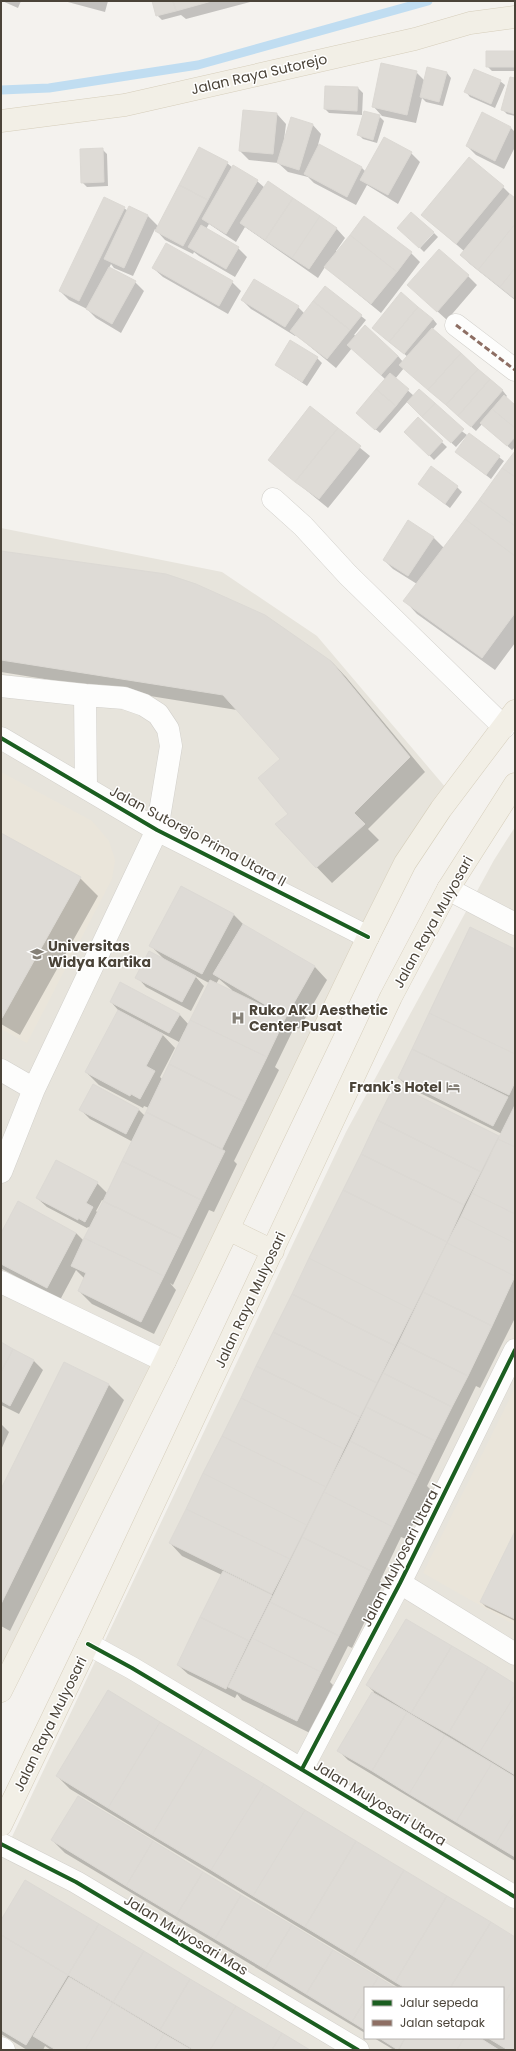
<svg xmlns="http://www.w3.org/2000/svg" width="516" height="2051" font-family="Poppins,sans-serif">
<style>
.residential{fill:#e7e4dc;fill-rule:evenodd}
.education{fill:#eae5da}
.shadow{fill:#0003;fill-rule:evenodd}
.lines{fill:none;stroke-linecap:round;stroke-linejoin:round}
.stream{stroke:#c0ddf1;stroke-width:9}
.building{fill:#dedbd6;stroke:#dcd9d4}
.minor-casing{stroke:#d2d0cb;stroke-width:23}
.major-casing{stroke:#d6cebb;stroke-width:23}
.minor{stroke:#fdfdfc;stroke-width:22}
.major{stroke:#f2efe6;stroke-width:22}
.quiet{stroke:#8d6e63;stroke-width:3;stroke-dasharray:6 3;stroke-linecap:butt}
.cycleway-casing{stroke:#fff;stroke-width:6}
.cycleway{stroke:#1b5e20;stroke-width:4}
.labels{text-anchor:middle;stroke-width:3;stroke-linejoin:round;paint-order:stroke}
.street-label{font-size:14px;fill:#4b4439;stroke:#fff}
.poi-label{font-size:14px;font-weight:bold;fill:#4b4439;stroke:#fff;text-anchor:start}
</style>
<rect width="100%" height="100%" fill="#f4f2ee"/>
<path class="residential" d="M1,528L222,572L317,636L446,788L386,876L1,1693Z
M515,827V2050H1V1860L346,1132L494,860ZM365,1988H503V2038H365Z"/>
<path class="education" d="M1,772L92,821L109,841L115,860L112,879L27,1043L1,1029Z
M515,1388V1625L423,1573Z"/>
<path class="shadow" d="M2,1H21L18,8Z
M64,1H108L105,12Z
M153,1H254L186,19L181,15L162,20L157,15Z
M515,52V71H492L487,66Z
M428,69L447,73L451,78L443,106L426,102L422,98L416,123L382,116L373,106L416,72L425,81Z
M515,79V116L507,114L502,109Z
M500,81L505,85L495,108L470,97L466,92Z
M326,87L358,88L363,93L362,115L329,113L325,109Z
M277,114L286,124L284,140L312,124L321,134L318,145L362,168L366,172L411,153L420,162L398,204L367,185L356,205L314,183L308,177L288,172L278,163L249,160L240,151Z
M379,116L384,121L377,143L363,139L358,134Z
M511,128L515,132V147L504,169L476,155L467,146Z
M102,149L107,154L108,186L87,187L82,182Z
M227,163L233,168L257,181L265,188L336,228L345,238L336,251L337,252L411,253L420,262L381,313L325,267L318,278L245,227L236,242L209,224L206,229L238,248L247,257L235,277L199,256L194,252L193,254L165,240L155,229L133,276L114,268L111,264L109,268L135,282L144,291L121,333L96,318L87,309L69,300L60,291L124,208L128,211L130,207L148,216L158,226Z
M503,187L515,199V300L470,264L461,255L464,251L422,215Z
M434,233L438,237L424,252L420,248Z
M153,268L232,282L241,291L228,314L163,277Z
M468,276L477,285L447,320L418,294Z
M242,300L298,307L305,314L361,316L366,320L354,335L398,356L403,362L408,357L383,337L433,319L437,324L432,330L503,391L507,396L505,398L515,406V447L512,450L482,424L476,431L404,368L395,379L414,396L467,435L456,447L407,402L380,433L362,418L386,380L352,348L336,368L296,335L295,336L251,309Z
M317,358L322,363L307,386L276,365Z
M310,407L370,456L328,508L269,460Z
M418,419L447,447L434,460L406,432Z
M469,434L504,461L491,479L461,456Z
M515,452V643L495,670L417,614L405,601L417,584L393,569L384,560L408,522L434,538L444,548Z
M419,484L457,487L462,492L450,508Z
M1,552L331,661L346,677L425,772L368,829L379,840L332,883L276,825L289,814L282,759L237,710L1,672Z
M1,834L80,878L98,896L20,1035L1,1024Z
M182,887L234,915L246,927L315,967L327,980L299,1029L295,1026L275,1067L279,1070L234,1161L237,1164L214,1212L209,1210L173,1285L170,1283L176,1290L154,1334L92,1304L79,1291L85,1279L76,1270L60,1300L2,1269L1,1235L76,1233L84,1241L90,1228L88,1227L87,1228L47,1207L37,1198L97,1183L107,1193L133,1142L90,1119L81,1110L93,1086L139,1110L145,1116L149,1108L144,1106L143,1108L99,1085L86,1072L119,1011L111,1002L179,1014L189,1025L209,983L194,975L204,986L191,1011L146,987L137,977L164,959L151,946ZM219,979L232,990L231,991L216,984ZM160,1032L179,1042L184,1032H186L163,1080L160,1077L175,1048ZM102,1200L104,1201L98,1213L96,1211Z
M470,928L515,950V1318L480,1388L476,1386L427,1486L430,1489L406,1539L401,1537L380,1581L383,1584L352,1648L348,1646L330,1682L333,1685L310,1733L242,1700L237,1694L235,1698L188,1674L178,1665L222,1575L182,1556L170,1543L498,1136L500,1138L502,1134L408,1087L399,1078Z
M1,1344L34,1361L43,1370L19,1414L1,1405Z
M64,1363L109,1385L124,1400L10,1631L1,1626V1491Z
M1,1424L9,1432L1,1450Z
M515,1533V1621L486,1607L481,1602Z
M367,1685H515V1861L348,1760L338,1750L374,1692Z
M57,1776L515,1938V2050H394L374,2038H503V1988H399L70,1789Z
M52,1840L394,1988H365V2033L65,1853Z
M1,1923L308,2050H51L45,2046L43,2050H27L1,2034Z"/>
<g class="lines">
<path class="stream" d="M1,90L49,88L198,65L428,1"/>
</g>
<path class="building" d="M152,1H173L176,11L156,16Z
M173,1H212L176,11Z
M486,51H515V67H486Z
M381,63L417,71L407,115L372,107Z
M427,67L447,72L439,102L420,97Z
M474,69L501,80L491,104L464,92Z
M510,77L515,78V114L501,110Z
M325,86L358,87L357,111L324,109Z
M243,110L277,113L273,154L239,151Z
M364,111L380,115L373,140L357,135Z
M482,112L511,127L495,161L466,146Z
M291,117L313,124L299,170L277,163Z
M384,137L412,152L388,195L360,180Z
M319,144L362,167L347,197L304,174Z
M199,147L228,162L208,200L179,185Z
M103,148L104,182L81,183L80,149Z
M469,157L504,186L456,244L421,215Z
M233,165L258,180L226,234L202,219Z
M268,181L293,198L265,240L240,223Z
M179,185L208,200L183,246L155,231Z
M510,194L515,198V224L478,270L460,255Z
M104,197L125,207L79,301L59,291Z
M293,198L320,216L292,258L265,240Z
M129,206L148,215L124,268L104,259Z
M411,212L434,232L419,248L397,228Z
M320,216L337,228L309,269L292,258Z
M364,216L412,252L397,272L350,235Z
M515,224V268L500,287L478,270Z
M201,225L239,247L226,269L188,247Z
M350,235L397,272L371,304L324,267Z
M166,243L233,281L219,306L152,268Z
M439,249L469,275L437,312L407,285Z
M109,267L136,281L112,324L86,309Z
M515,268V299L500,287Z
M254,279L299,306L285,327L241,300Z
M325,286L362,315L350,330L313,301Z
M401,292L418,307L389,342L372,328Z
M313,301L350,330L327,359L290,331Z
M418,307L433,319L404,354L389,342Z
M365,325L398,356L381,375L347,345Z
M432,328L461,353L428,390L399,365Z
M290,340L318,357L302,382L275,365Z
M461,353L478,369L446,405L428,390Z
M478,369L490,379L458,416L446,405Z
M390,373L409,389L396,406L376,389Z
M490,379L503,390L471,427L458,416Z
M376,389L396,406L375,430L356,413Z
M419,389L435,403L422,417L407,402Z
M504,395L515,405V428L492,409Z
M435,403L464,429L451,443L422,417Z
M310,406L338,428L295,482L268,460Z
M492,409L515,428V437L507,446L480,423Z
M418,417L443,441L429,456L404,432Z
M338,428L361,446L319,499L295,482Z
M469,433L500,456L486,475L455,452Z
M515,451V477L502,468Z
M431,466L458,486L445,504L418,484Z
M502,468L515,477V526L479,500Z
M479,500L515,526V556L465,519Z
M465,519L515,556V613L482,658L403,601Z
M408,520L434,537L408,576L383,560Z
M1,551L166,574L196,584L265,615L331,661L410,757L354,813L365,824L316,868L275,824L288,814L258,778L280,759L223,695L1,660Z
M1,833L81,877L2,1018L1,1017Z
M181,886L234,914L202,974L149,946Z
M243,924L315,966L286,1017L213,974Z
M470,927L515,949V1054L429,1013Z
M149,951L196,976L182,1002L135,978Z
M210,980L286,1017L267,1057L190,1020Z
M120,982L180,1014L169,1033L110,1002Z
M118,1010L163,1034L146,1066L155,1071L140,1099L131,1094L130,1096L85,1072Z
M429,1013L515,1054V1082L509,1095L412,1049Z
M190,1020L267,1057L245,1102L169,1064Z
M412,1049L508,1097L493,1126L398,1078Z
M169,1064L245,1102L222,1149L146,1112Z
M93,1084L139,1109L126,1134L79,1110Z
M395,1084L499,1136L481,1172L377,1120Z
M515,1105V1147L498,1139Z
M146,1112L225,1151L201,1200L122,1161Z
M377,1120L481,1172L464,1205L361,1154Z
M498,1139L515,1147V1214L472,1193Z
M361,1154L464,1205L447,1242L343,1190Z
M56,1160L98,1182L86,1203L93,1207L85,1222L78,1218V1220L36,1198Z
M122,1161L201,1200L182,1239L103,1201Z
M343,1190L447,1242L413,1310L309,1258Z
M472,1193L515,1214V1243L461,1216Z
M18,1201L76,1233L47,1288L1,1264V1233Z
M103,1201L182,1239L164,1276L84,1238Z
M461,1216L515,1243V1276L447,1243Z
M84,1238L164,1276L141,1322L78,1291L86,1273L71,1266Z
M447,1243L515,1276L492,1326L423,1292Z
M309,1258L413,1310L395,1346L292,1294Z
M423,1292L492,1326L468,1376L399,1342Z
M292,1294L395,1346L377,1383L273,1332Z
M273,1332L377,1383L360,1417L256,1366Z
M1,1342L13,1349L1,1372Z
M399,1342L468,1376L452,1407L383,1373Z
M13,1349L34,1360L10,1406L1,1401V1372Z
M64,1362L109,1384L1,1604V1489Z
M256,1366L360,1417L344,1449L241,1398Z
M383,1373L452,1407L435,1441L366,1407Z
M241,1398L344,1449L326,1487L222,1436Z
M366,1407L435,1441L418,1476L350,1441Z
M222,1436L326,1487L307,1525L203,1473Z
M350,1441L418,1476L393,1527L324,1492Z
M203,1473L307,1525L290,1559L186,1509Z
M324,1492L393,1527L371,1571L302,1537Z
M186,1509L290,1559L272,1594L169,1543Z
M515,1531V1619L480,1602Z
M302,1537L371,1571L339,1636L270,1602Z
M223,1571L272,1595L249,1641L200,1617Z
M270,1602L339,1636L321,1672L252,1638Z
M200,1617L249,1641L226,1689L177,1665Z
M406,1619L452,1646L411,1713L366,1685Z
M252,1638L321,1672L297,1721L228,1687Z
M452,1646L488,1667L448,1734L411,1713Z
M488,1667L515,1684V1695L479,1753L448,1734Z
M108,1690L160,1722L108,1808L56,1776Z
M372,1692L407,1712L372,1771L337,1751Z
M515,1695V1775L479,1753Z
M407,1712L445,1735L409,1794L372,1771Z
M160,1722L204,1748L152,1835L108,1808Z
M445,1735L492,1763L456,1822L409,1794Z
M204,1748L264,1784L211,1870L152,1835Z
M492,1763L515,1777V1812L495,1845L456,1822Z
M264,1784L305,1810L253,1896L211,1870Z
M78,1796L153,1841L126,1886L51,1840Z
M305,1810L356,1841L305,1927L253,1896Z
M515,1812V1857L495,1845Z
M153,1841L203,1872L176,1916L126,1886Z
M356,1841L404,1870L353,1956L305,1927Z
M404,1870L447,1896L395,1982L353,1956Z
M203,1872L241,1895L215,1939L176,1916Z
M25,1880L99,1924L68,1975L1,1935V1920Z
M241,1895L292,1925L265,1969L215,1939Z
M447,1896L491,1922L450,1988H405L395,1982Z
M491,1922L515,1937V1986L503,2006V1988H450Z
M99,1924L144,1951L113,2002L68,1975Z
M292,1925L333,1950L306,1994L265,1969Z
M1,1935L68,1975L26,2045L1,2030Z
M333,1950L378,1977L372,1988H365V2000L352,2022L306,1994Z
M144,1951L190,1979L160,2030L113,2002Z
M69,1977L113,2003L85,2050H56L33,2036Z
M378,1977L396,1988H372Z
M190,1979L236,2006L210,2050H194L160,2030Z
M515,1986V2050H508L488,2038H503V2006Z
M365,2000V2030L352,2022Z
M113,2003L164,2034L154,2050H85Z
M236,2006L282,2033L272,2050H210Z
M282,2033L310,2050H272Z
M164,2034L192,2050H154Z
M379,2038H405L398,2050Z
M405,2038H464L457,2050H399Z
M464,2038H480L499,2050H457Z"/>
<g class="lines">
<g class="minor-casing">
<path id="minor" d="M456,325L515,370
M273,499L303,526L348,575L504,727
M1,686L85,695L86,787
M1,738L157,830L368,937
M448,889L515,924
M1,1070L34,1089
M1,1172L34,1089L157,830L171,746L168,729L158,714L144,705L124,698L85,695
M1,1282L165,1361
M400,1583L515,1654
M88,1644L132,1668L515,1897
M302,1769L400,1583L515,1350
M1,1844L76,1882L358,2050
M1,2048L4,2050"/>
</g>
<g class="major-casing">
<path id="major" d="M1,121L125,105L415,39L470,23L515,17
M228,1229L273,1251
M1,1691L165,1361L368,937L405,863L441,809L515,711
M1,1825L88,1644L391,997L448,889L515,784"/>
</g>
<use href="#minor" class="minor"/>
<use href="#major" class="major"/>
<path class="quiet" d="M456,325L515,370"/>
<g class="cycleway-casing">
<path id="cycleway" d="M1,738L157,830L368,937
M88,1644L132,1668L515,1897
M302,1769L400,1583L515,1350
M1,1844L76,1882L358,2050"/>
</g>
<use href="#cycleway" class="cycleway"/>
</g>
<defs>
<g id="university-bare" transform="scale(1.08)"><path d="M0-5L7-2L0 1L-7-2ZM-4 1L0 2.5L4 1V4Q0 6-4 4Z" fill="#868178" stroke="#fff" stroke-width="2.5" paint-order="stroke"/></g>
<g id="hospital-bare" transform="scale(1.08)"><path d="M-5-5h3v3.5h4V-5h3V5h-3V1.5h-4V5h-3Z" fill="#868178" stroke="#fff" stroke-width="2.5" paint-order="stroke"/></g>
<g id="hotel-bare" transform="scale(1.08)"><path d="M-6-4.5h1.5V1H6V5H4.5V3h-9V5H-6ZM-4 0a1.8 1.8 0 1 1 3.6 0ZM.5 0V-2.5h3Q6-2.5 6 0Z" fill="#868178" stroke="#fff" stroke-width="2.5" paint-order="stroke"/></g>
</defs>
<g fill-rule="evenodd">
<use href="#university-bare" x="37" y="954"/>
<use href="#hospital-bare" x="238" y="1018"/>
<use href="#hotel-bare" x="453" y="1087"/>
</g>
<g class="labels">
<g class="street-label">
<text transform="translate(259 74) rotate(-13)" y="5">Jalan Raya Sutorejo</text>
<text transform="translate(198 836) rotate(28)" y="5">Jalan Sutorejo Prima Utara II</text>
<text transform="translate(433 922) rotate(-61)" y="5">Jalan Raya Mulyosari</text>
<text transform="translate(250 1300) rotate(-65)" y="5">Jalan Raya Mulyosari</text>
<text transform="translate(401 1555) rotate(-63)" y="5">Jalan Mulyosari Utara I</text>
<text transform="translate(50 1724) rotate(-64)" y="5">Jalan Raya Mulyosari</text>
<text transform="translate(380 1803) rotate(31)" y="5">Jalan Mulyosari Utara</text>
<text transform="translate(186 1935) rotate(31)" y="5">Jalan Mulyosari Mas</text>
</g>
<g class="poi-label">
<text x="48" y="951">Universitas<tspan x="48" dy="16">Widya Kartika</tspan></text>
<text x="249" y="1015">Ruko AKJ Aesthetic<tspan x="249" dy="16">Center Pusat</tspan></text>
<text x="442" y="1092" text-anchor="end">Frank's Hotel</text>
</g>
</g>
<rect width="516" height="2051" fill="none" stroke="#4b4439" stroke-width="4"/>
<rect x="364" y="1987" width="140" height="52" fill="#ffffff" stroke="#b7b4b0"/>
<rect x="372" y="2000" width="20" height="6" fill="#1b5e20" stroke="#b7b4b0"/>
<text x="400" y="2007" font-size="12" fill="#4b4439">Jalur sepeda</text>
<rect x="372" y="2020" width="20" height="6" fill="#8d6e63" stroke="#b7b4b0"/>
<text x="400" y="2027" font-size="12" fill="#4b4439">Jalan setapak</text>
</svg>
